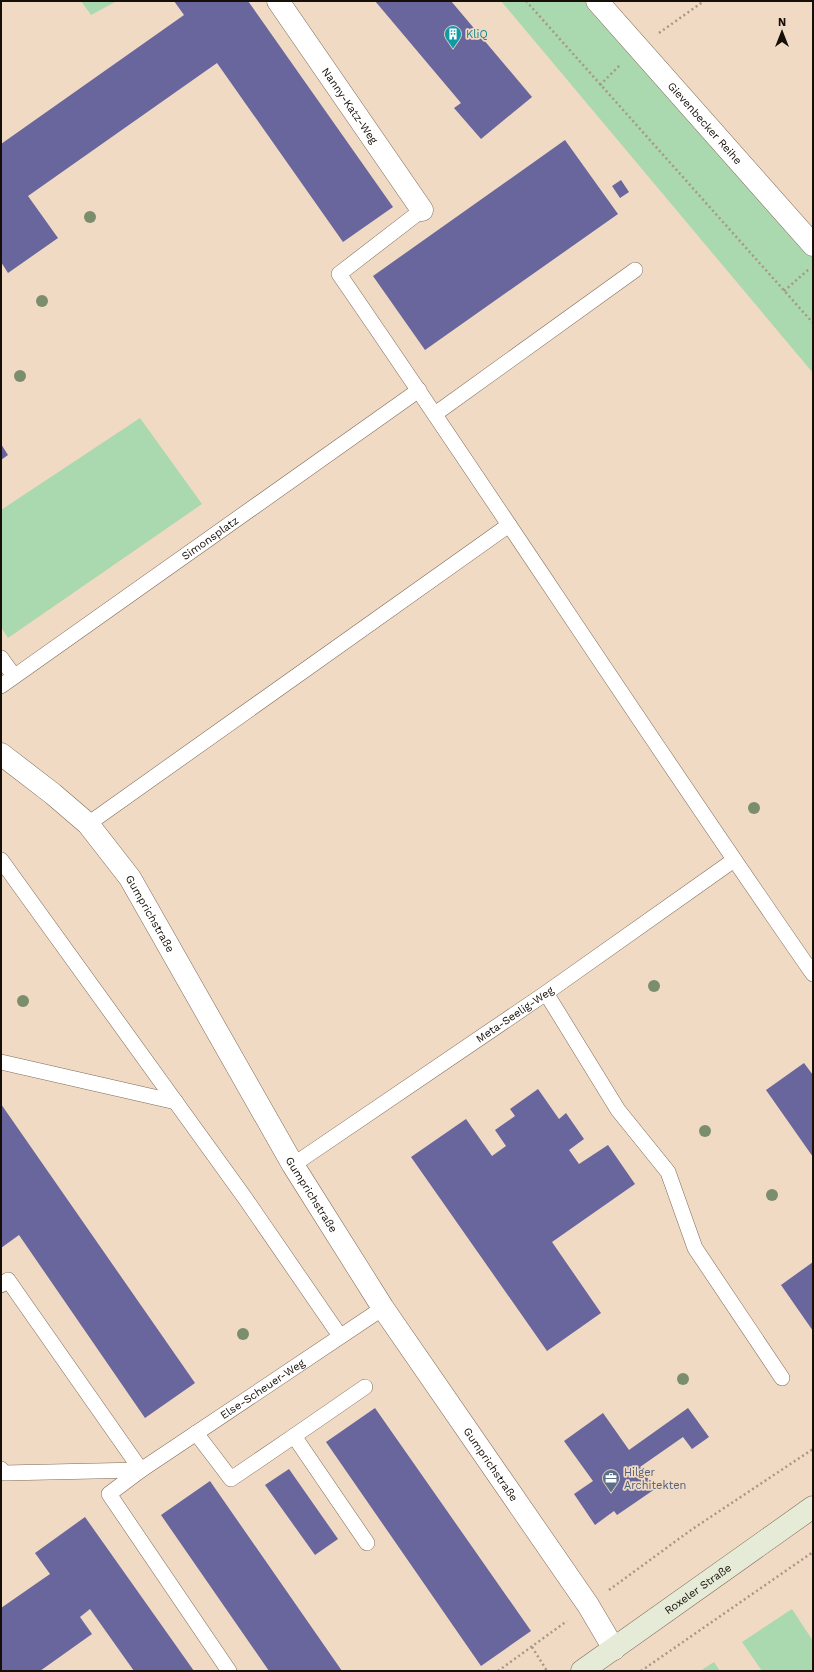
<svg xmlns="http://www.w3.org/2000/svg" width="814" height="1672" font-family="'Work Sans',sans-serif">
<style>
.green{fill:#aad8af}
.building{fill:#69669d}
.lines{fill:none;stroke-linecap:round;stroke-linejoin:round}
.lane-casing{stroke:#7f6b58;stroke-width:16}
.street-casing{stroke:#7f6b58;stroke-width:23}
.secondary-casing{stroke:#7f6b58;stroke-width:23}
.path{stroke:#a89786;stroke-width:2.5;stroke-dasharray:2 3;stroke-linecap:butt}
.lane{stroke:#fff;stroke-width:15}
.street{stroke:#fff;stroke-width:22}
.secondary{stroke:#e5ebd6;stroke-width:22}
.tree{fill:#7a8e6d}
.labels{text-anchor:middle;stroke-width:3.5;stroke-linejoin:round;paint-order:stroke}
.culture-label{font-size:11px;fill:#0d838f;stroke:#f0dac4;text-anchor:start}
.street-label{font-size:11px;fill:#160f08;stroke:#f0dac4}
.service-label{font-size:11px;fill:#4e5e75;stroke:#f0dac4;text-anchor:start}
</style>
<rect width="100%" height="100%" fill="#f0dac4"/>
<path class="green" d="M81,1H117L91,15Z
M501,1H598L813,246V373Z
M140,418L202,504L8,638L1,627V510Z
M792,1609L813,1641V1671H762L742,1642Z
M714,1662L720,1671H700Z"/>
<path class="building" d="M174,1H248L393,207L343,242L217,63L28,196L58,238L8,273L1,262V144L184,15Z
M375,1H451L532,97L481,139L454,108L461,103Z
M565,140L618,214L425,350L373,276Z
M621,180L629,192L620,198L612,186Z
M1,444L8,455L1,460Z
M804,1063L813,1075V1157L766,1090Z
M538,1089L559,1119L566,1113L584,1139L569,1150L579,1164L608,1145L635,1184L552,1242L601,1313L547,1351L411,1157L466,1119L492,1156L506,1146L495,1130L515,1116L510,1109Z
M1,1104L195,1383L145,1418L19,1235L1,1248Z
M813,1262V1331L781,1285Z
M375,1408L531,1631L481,1666L326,1442Z
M688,1408L709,1437L692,1449L683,1437L640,1467L655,1489L617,1515L614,1511L595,1525L574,1494L593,1481L564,1441L603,1413L629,1450Z
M289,1469L338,1539L315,1555L265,1485Z
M210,1481L342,1671H269L161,1515Z
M85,1517L194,1671H134L90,1609L80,1617L92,1634L40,1671H1V1608L50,1574L35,1553Z"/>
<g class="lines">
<g class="lane-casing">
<g id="lane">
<path d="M422,210L339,274C499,506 652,743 813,974"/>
<path d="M435,414L635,270"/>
<path d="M1,658L14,676"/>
<path id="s1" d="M1,686L419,390"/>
<path d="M88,824L509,525"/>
<path d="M1,860L245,1198L340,1336"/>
<path d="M546,993L618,1110L668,1172L695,1248L782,1378"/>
<path d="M1,1062L176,1102"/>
<path id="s2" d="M293,1165L546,993L734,860"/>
<path d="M1,1285L8,1280L141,1470L109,1494L229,1671"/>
<path d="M196,1433L231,1479L294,1436L367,1543"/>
<path d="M294,1436L365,1387"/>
<path id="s3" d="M1,1469L4,1473L141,1470L383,1308"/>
</g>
</g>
<g class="street-casing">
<g id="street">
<path id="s4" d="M278,1L422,210"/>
<path id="s5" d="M597,1L813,245"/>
<path id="s6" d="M1,754L53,794L88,824L130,878L293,1165L383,1308L588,1605L614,1649"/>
</g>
</g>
<g class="secondary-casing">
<g id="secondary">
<path id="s7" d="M582,1671L813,1507"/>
</g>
</g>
<path class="path" d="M526,1L813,323
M659,33L704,1
M600,85L620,65
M784,291L808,270
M609,1590L691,1530L813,1449
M532,1647L547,1671
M498,1671L567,1621
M641,1671L813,1552"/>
<use href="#lane" class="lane"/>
<use href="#street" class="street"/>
<use href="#secondary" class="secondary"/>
</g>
<g class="tree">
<circle cx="90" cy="217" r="6"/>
<circle cx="42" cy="301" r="6"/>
<circle cx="20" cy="376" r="6"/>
<circle cx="754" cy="808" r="6"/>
<circle cx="654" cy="986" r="6"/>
<circle cx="23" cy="1001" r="6"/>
<circle cx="705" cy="1131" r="6"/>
<circle cx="772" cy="1195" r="6"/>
<circle cx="243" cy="1334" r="6"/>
<circle cx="683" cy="1379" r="6"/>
</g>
<defs>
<g id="building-pin" transform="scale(0.9)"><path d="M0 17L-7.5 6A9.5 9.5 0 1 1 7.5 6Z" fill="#0f9aa8" stroke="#f0dac4"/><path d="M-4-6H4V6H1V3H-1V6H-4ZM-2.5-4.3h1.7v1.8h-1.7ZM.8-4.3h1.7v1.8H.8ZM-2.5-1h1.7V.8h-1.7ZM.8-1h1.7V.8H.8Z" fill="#fff"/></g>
<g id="office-pin" transform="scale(0.9)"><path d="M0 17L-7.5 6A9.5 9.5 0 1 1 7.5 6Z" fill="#5c6f8a" stroke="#f0dac4"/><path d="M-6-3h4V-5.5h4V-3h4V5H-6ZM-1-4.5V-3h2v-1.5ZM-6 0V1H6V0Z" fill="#fff"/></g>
</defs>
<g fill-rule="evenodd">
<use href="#building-pin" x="453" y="34"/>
<use href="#office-pin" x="611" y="1478"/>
</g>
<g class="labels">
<g class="culture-label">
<text x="466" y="38">KliQ</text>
</g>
<g class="street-label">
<text dy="4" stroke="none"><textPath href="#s4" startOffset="127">Nanny-Katz-Weg</textPath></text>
<text dy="4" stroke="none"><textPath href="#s5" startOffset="163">Gievenbecker Reihe</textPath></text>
<text dy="4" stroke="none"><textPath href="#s1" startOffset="256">Simonsplatz</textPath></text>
<text dy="4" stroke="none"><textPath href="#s6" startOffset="221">Gumprichstraße</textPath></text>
<text dy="4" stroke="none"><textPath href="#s2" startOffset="268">Meta-Seelig-Weg</textPath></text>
<text dy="4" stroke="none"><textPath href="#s6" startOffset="545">Gumprichstraße</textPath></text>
<text dy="4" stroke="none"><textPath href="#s3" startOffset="288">Else-Scheuer-Weg</textPath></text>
<text dy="4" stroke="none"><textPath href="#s6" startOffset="869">Gumprichstraße</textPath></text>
<text dy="4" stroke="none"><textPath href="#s7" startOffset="142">Roxeler Straße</textPath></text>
</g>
<g class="service-label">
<text x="624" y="1476">Hilger<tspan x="624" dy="13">Architekten</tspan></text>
</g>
</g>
<rect width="814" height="1672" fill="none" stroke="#160f08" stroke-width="4"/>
<g transform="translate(782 32)" stroke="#f0dac4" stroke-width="3" paint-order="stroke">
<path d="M0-3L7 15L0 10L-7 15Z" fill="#160f08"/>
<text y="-6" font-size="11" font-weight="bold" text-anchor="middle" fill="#160f08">N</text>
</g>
</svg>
